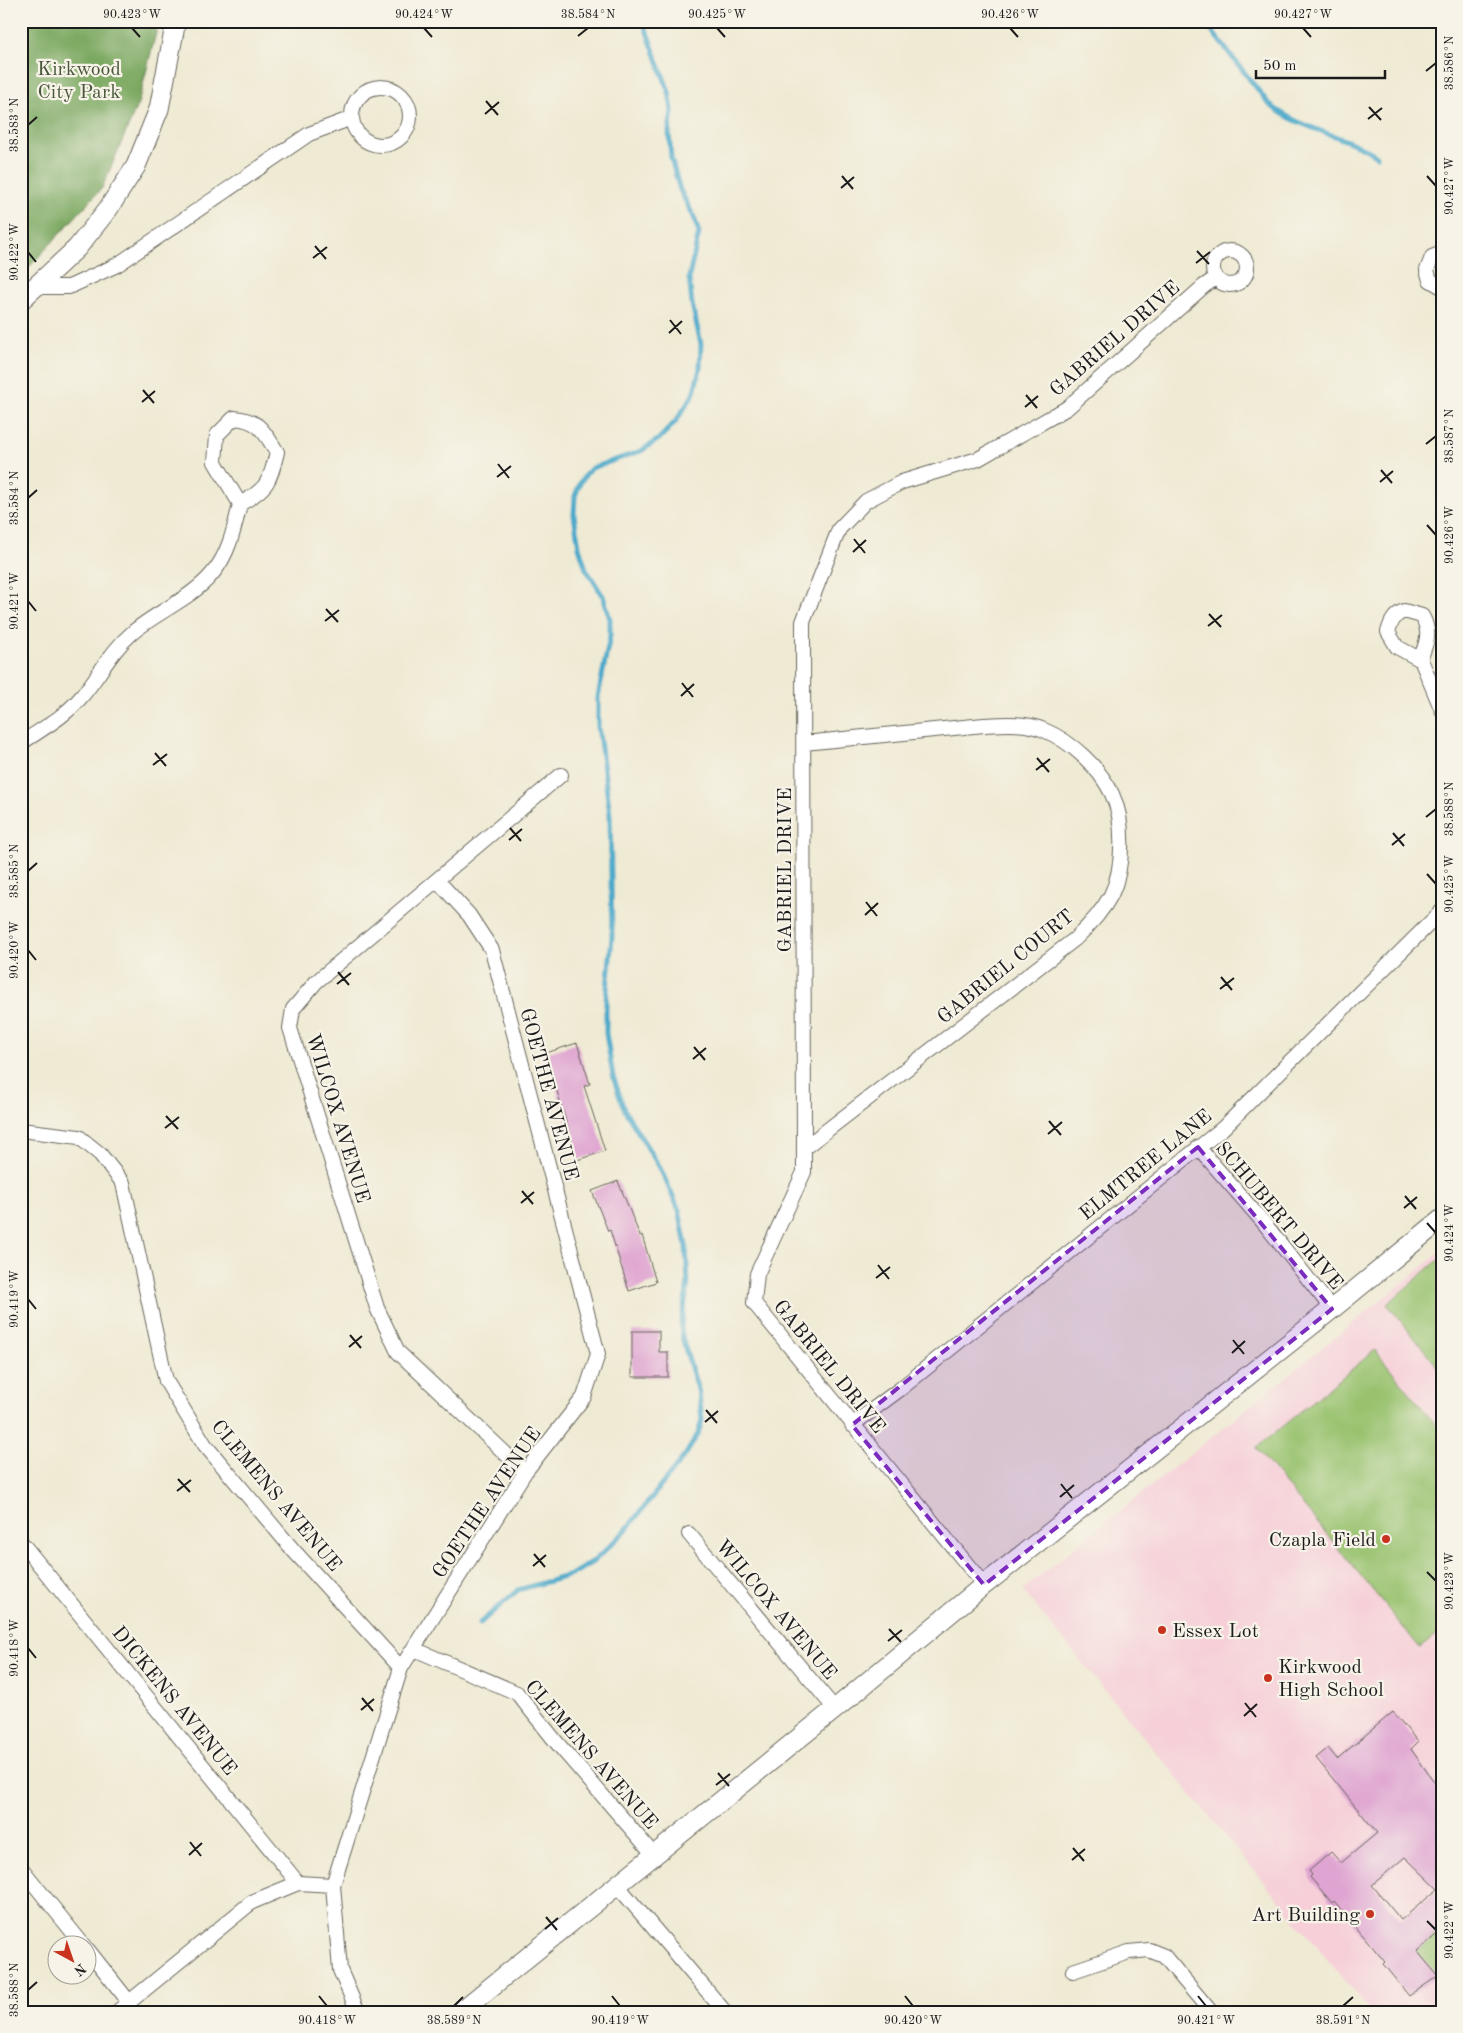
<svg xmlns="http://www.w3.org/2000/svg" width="1463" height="2033" font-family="'Old Standard TT',serif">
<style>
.built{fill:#f6cfd8}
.green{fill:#98c26e;stroke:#5a6f45}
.forest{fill:#7aa861;stroke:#4b623e}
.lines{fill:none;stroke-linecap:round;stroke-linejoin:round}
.stream{stroke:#4ca9ca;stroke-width:5}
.building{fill:#dfa4d1;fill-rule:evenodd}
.street-casing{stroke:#66645c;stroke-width:16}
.secondary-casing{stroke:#66645c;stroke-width:21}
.street{stroke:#fff;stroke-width:14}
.secondary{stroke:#fff;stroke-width:19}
.marked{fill:#7b2cbf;fill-opacity:0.2;stroke:#7b2cbf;stroke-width:4;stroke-dasharray:10 6;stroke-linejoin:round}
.ticks{fill:none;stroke:#1c1c1c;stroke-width:2}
.poi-dot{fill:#c8321e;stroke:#f7f3e8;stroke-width:2}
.labels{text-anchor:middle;stroke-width:4.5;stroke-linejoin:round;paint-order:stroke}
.park-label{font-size:20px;fill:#475639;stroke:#f7f3e8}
.street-label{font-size:20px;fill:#1c1c1c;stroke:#f7f3e8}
.poi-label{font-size:20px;fill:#1c1c1c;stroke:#f7f3e8;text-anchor:end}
.neatline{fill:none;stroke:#1c1c1c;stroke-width:2}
.ticks-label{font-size:12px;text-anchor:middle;fill:#1c1c1c}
</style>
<rect width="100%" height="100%" fill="#f7f3e8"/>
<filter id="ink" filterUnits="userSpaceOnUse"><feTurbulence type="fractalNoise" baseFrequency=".02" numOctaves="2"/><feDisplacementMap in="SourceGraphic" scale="10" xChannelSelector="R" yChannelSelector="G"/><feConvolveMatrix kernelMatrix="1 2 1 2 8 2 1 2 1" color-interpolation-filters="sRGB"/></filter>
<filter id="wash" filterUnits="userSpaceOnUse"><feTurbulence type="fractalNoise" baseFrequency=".0096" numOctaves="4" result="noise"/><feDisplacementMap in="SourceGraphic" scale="20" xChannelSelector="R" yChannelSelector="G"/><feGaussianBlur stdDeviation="1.12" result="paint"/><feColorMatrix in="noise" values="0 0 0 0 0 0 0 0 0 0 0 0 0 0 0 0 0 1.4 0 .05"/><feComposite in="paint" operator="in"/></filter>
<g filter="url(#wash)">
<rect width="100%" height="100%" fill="#efead3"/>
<path class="built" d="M1442,1251V2012H1371L1022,1590Z"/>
<path class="green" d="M1442,1257V1372L1387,1304Z
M1375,1350L1442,1432V1631L1420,1648L1256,1448Z
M1442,1930V1980H1439L1417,1951Z"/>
<path class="forest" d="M28,21H159L138,104L102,188L21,276V51L30,42Z"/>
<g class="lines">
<path class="stream" d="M1204,21L1269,104C1300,130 1344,134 1377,156
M480,1623L518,1590L571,1575L594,1561L626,1530L686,1454L698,1434L702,1420L699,1393L683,1341L681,1326L688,1283L686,1246L679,1210L660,1168L624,1109L613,1076L606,1033V1000L612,937L610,814L598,726V697L610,636V619L603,596L586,569L579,547L574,515L575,496L580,483L586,474L592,468L641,451L659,439L676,421L693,395L700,369L701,344L692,304L689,277L699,233L694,217L680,190L671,158L669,131L672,111L669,92L643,21"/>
</g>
<g id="blocks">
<path class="building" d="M577,1043L590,1084L584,1086L605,1151L577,1160L546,1053Z
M618,1181L640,1236L642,1235L656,1282L629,1291L610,1230L608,1231L592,1191Z
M632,1331H659V1352H668V1377H632Z
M1393,1712L1418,1742L1411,1749L1442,1793V1930L1417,1951L1438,1976L1409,1996L1383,1964L1385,1962L1350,1920L1334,1901L1332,1903L1310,1877L1312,1875L1309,1871L1331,1852L1341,1863L1377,1833L1316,1758L1328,1748L1337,1759ZM1405,1857L1438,1889L1401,1920L1372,1885Z"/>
</g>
</g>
<g filter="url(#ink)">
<use href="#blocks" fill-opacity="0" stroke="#66645c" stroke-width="1"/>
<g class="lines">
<g class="street-casing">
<path id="street" d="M352 116a29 29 0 1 1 58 0a29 29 0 1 1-58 0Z
M1213 268a17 17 0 1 1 34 0a17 17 0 1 1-34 0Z
M1442,253L1432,257L1427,270L1430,280L1442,287
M37,287H69L117,265L309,134L352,118
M234,418C260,420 264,432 277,452C270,482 267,489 240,504L215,462L217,435Z
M1421,660L1397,647L1388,632C1391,622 1394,615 1404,611L1422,616C1431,632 1427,643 1420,659L1421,660L1442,710
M21,743C42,729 66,716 82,696C99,676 111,651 132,633C156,612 191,599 212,574C229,554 234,529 240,504
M804,743L984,725C1003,724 1026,722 1044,730C1072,742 1099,767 1112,794C1125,821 1124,868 1111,895C1102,912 1089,926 1075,939L804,1148
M21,1130L79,1137L100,1154L123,1183L166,1381L205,1445L294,1551L401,1668
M1198,1147L1264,1223L1332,1309
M852,1425L899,1390L1223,1128L1442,911
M525,1472L398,1352L377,1308L290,1028L293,1009L316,982L561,775
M689,1534L835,1709
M21,1542L298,1883
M984,1585L754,1303L757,1274L804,1172L803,622L839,529L866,501L902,482L978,459L1067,408L1204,286L1216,278
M414,1649L517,1693L557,1743L654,1855
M21,1868L84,1946
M617,1885L725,2012
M88,1950L130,2003
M1073,1971L1129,1952L1149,1950L1164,1956L1211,2012
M117,2012L252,1902L298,1883L333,1885
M358,2012L340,1970L333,1885L401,1668L525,1472L584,1397L598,1354L492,950L469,915L437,880"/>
</g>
<g class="secondary-casing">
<path id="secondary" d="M21,300L77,248L108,209L136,166L159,109L176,21
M460,2012L835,1709L984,1585L1332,1309L1442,1219"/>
</g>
<use href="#street" class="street"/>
<use href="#secondary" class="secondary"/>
</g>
</g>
<path class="marked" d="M1198,1147L1332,1309L984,1585L852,1425Z"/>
<path class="ticks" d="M132,28L140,37M424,28L432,37M717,28L725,37M1010,28L1018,37M1303,28L1311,37M578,36L588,28M1426,71L1436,63M486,101L498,115M1369,107L1381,120M485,114L499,102M1368,119L1382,108M28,125L37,117M842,176L853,189M1427,176L1436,186M841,188L854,177M315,246L326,259M1197,251L1209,264M28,252L36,262M313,258L327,247M1196,263L1210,252M670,320L681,334M669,333L682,321M143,390L154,403M1026,395L1037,408M142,402L155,391M1025,407L1038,396M1426,444L1436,436M498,464L509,478M1381,470L1392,483M497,477L511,466M1380,482L1393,471M28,498L37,490M1427,525L1436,535M854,539L865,553M853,552L866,540M28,601L36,611M326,609L338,622M1209,614L1221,627M325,621L339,610M1208,626L1222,615M682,683L693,697M681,696L694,684M155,753L166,766M1037,758L1049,772M153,765L167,754M1036,770L1050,759M1426,817L1436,809M510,828L521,841M1393,833L1404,846M509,840L522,829M1392,845L1405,834M28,871L37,863M1427,874L1436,884M866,902L877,916M865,915L878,903M28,950L36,960M338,972L349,985M1221,977L1232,990M337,984L351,973M1220,989L1234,978M694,1047L705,1060M693,1059L706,1048M166,1116L178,1129M1049,1121L1061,1135M165,1128L179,1117M1048,1134L1062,1122M522,1191L533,1204M1405,1196L1416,1209M521,1203L534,1192M1404,1208L1417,1197M1427,1223L1436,1233M878,1265L889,1279M876,1278L890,1267M28,1299L36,1309M350,1335L361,1348M1233,1340L1244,1354M349,1347L362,1336M1232,1353L1245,1341M706,1410L717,1423M705,1422L718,1411M178,1479L190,1492M1061,1484L1072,1498M177,1491L191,1480M1060,1497L1074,1485M534,1554L545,1567M533,1566L546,1555M1427,1572L1436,1581M889,1629L901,1642M888,1641L902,1630M28,1648L36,1658M362,1698L373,1711M1245,1703L1256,1717M361,1710L374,1699M1244,1716L1257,1704M718,1773L729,1786M716,1785L730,1774M190,1842L201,1856M1073,1848L1084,1861M189,1855L202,1843M1072,1860L1085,1849M546,1917L557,1930M1427,1921L1436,1930M545,1929L558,1918M28,1990L37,1982M319,1996L327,2006M612,1996L620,2006M905,1996L913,2006M1198,1996L1206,2006M454,2006L463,1997M1343,2006L1353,1997"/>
<g class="poi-dot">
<circle cx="1386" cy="1539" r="5"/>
<circle cx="1162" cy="1630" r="5"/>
<circle cx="1268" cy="1678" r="5"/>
<circle cx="1370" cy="1914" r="5"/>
</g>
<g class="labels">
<g class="park-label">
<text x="79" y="75">Kirkwood<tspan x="79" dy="23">City Park</tspan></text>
</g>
<g class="street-label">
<text transform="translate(1114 338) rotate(-41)" y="7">GABRIEL DRIVE</text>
<text transform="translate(784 870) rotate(-90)" y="7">GABRIEL DRIVE</text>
<text transform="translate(1005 966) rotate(-39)" y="7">GABRIEL COURT</text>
<text transform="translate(550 1094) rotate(75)" y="7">GOETHE AVENUE</text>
<text transform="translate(339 1118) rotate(73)" y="7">WILCOX AVENUE</text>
<text transform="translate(1145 1164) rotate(-39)" y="7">ELMTREE LANE</text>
<text transform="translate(1280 1215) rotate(50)" y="7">SCHUBERT DRIVE</text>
<text transform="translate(830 1366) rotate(51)" y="7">GABRIEL DRIVE</text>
<text transform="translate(277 1495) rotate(50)" y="7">CLEMENS AVENUE</text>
<text transform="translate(486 1502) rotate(-56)" y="7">GOETHE AVENUE</text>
<text transform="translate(777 1609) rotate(50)" y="7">WILCOX AVENUE</text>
<text transform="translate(175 1700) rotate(51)" y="7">DICKENS AVENUE</text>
<text transform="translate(592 1754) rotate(49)" y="7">CLEMENS AVENUE</text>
</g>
<g class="poi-label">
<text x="1376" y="1546">Czapla Field</text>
<text x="1172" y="1637" text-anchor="start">Essex Lot</text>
<text x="1278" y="1673" text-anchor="start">Kirkwood<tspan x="1278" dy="23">High School</tspan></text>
<text x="1360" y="1921">Art Building</text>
</g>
</g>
<rect width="1463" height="2033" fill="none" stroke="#f7f3e8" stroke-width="55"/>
<g transform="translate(72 1960) rotate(140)"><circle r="24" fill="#f7f3e8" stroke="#9f9d96"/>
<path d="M0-4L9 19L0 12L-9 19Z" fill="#c8321e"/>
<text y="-8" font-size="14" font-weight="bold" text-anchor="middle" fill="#1c1c1c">N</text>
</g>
<path d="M1256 70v8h129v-8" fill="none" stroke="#1c1c1c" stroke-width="2.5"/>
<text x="1263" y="70" font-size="15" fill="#1c1c1c" stroke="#f7f3e8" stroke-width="4" paint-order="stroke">50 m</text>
<rect x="28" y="28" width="1408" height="1978" class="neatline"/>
<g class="ticks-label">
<text x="132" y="18">90.423°W</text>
<text x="424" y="18">90.424°W</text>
<text x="588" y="18">38.584°N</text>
<text x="717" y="18">90.425°W</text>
<text x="1010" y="18">90.426°W</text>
<text x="1303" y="18">90.427°W</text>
<text transform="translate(1449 63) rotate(-90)" y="4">38.586°N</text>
<text transform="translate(14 125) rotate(-90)" y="4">38.583°N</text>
<text transform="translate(1449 186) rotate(-90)" y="4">90.427°W</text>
<text transform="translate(14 252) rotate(-90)" y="4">90.422°W</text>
<text transform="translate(1449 436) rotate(-90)" y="4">38.587°N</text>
<text transform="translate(14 498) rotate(-90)" y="4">38.584°N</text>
<text transform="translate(1449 535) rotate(-90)" y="4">90.426°W</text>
<text transform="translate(14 601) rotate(-90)" y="4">90.421°W</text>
<text transform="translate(1449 809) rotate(-90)" y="4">38.588°N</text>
<text transform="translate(14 871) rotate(-90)" y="4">38.585°N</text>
<text transform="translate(1449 884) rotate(-90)" y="4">90.425°W</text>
<text transform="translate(14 950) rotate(-90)" y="4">90.420°W</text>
<text transform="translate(1449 1233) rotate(-90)" y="4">90.424°W</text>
<text transform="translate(14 1299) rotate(-90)" y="4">90.419°W</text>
<text transform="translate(1449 1581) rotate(-90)" y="4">90.423°W</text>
<text transform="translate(14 1648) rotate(-90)" y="4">90.418°W</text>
<text transform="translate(1449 1930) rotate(-90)" y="4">90.422°W</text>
<text transform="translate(14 1990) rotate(-90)" y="4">38.588°N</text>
<text x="327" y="2024">90.418°W</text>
<text x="454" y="2024">38.589°N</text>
<text x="620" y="2024">90.419°W</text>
<text x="913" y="2024">90.420°W</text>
<text x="1206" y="2024">90.421°W</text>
<text x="1343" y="2024">38.591°N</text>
</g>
</svg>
